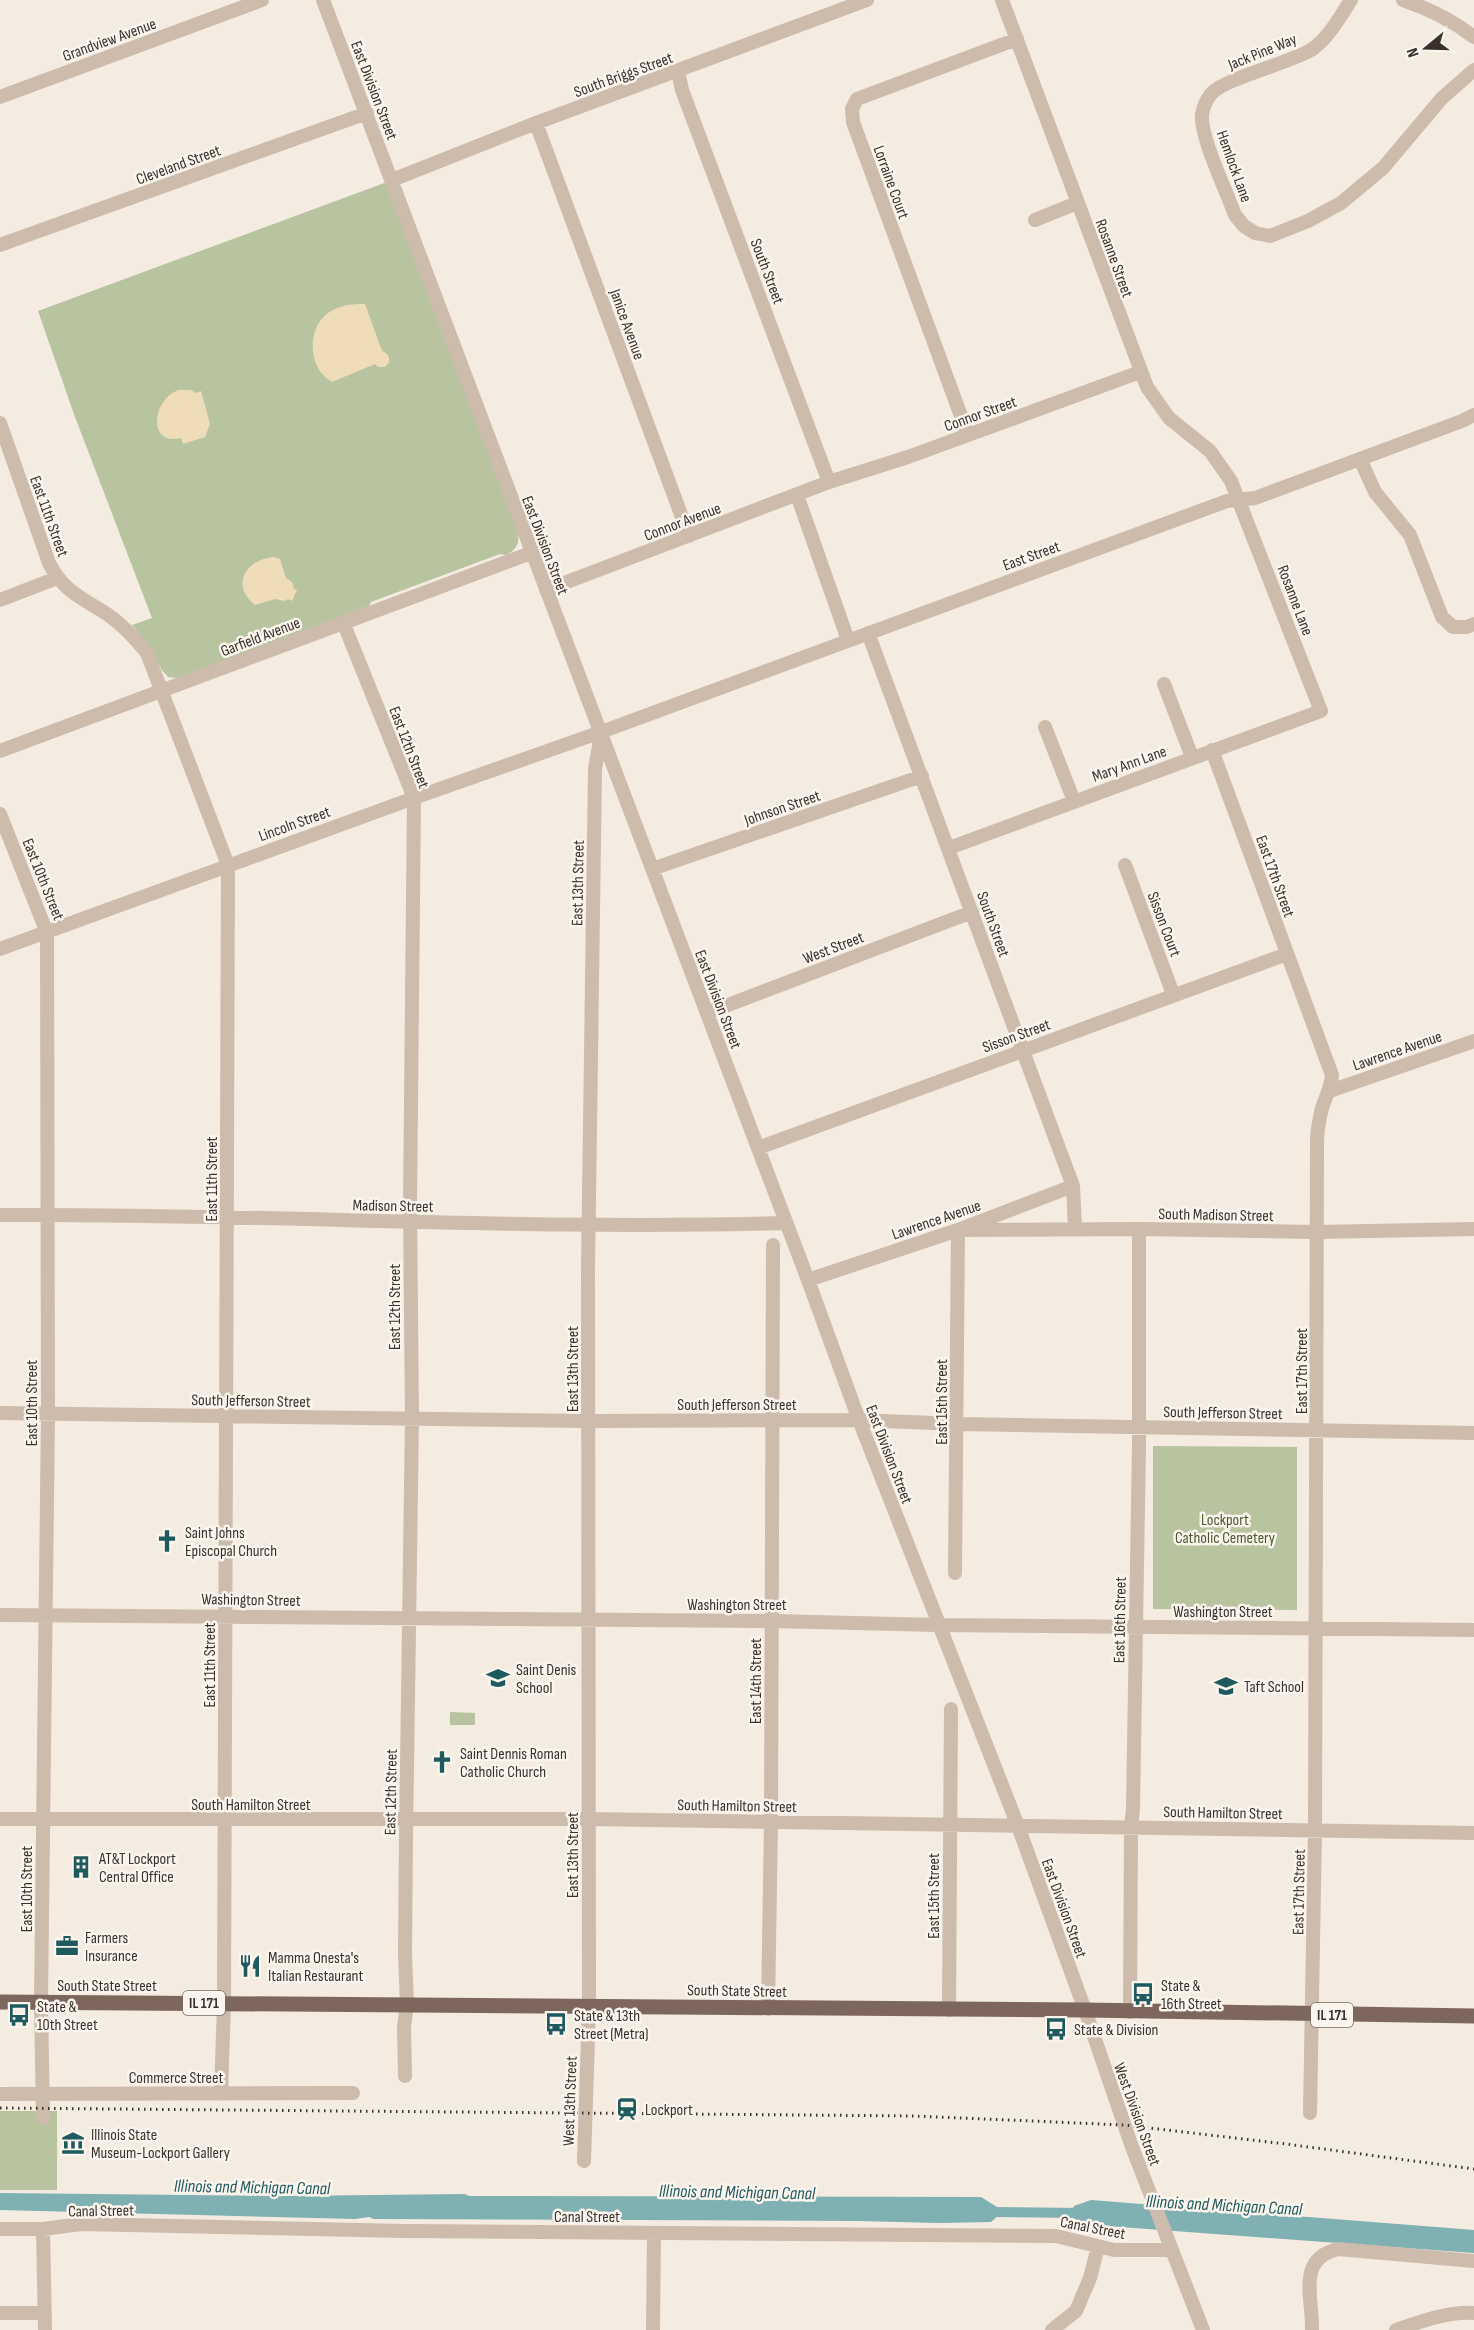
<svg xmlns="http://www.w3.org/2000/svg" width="1474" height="2330" font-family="'Sofia Sans Condensed',sans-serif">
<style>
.green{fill:#b8c4a0}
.sand{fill:#efdcb8}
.water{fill:#7fb0b2}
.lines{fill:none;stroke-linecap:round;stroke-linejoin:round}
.canal{stroke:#7fb0b2;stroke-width:10}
.minor{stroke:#cdbbac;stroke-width:14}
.major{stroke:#7d675c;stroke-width:15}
.rail{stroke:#3b302b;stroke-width:3;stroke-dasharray:1.5 4.5;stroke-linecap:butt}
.labels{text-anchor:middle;stroke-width:5;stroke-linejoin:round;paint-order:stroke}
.shield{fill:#fbf5ee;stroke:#756b66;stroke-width:1.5}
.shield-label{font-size:15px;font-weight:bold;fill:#3b302b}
.street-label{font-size:16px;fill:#3b302b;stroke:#fbf5ee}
.park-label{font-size:16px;fill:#4a5a2e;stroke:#fbf5ee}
.poi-label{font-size:16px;fill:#3b302b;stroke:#fbf5ee;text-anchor:start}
.water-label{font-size:18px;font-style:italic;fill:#1f5a5e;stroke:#fbf5ee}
</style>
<rect width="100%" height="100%" fill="#f4ebe1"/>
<path class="green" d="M387,182L518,533C520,545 515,550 506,555L500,554L371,602L369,606L177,678L168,677L162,670L147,643L132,625L152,618L75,417L38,311Z
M1153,1446L1297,1447V1610L1153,1609Z
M450,1712L475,1713V1725H450Z
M0,2111H57V2190H0Z"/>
<path class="sand" d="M365,304L382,351C388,354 390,356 389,363L385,367H378L375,364L332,382C308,369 306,329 328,313C340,305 351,304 365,304Z
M178,390H190L197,393L201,391L210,424L205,437L183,444L181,438C148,446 151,401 178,390Z
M274,557L280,559L286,578L292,582L294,589L297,590L292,601L288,599L284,601L275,599L255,605C230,585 246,559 274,557Z"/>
<path class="water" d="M0,2193L285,2196L465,2194L469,2196L981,2197L997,2207L1002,2212L991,2222L939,2223L857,2221L374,2219L369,2217L355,2219L0,2210Z
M1091,2200L1474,2230V2253L1107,2226C1093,2222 1078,2228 1070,2213L1074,2206Z"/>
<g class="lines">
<path class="canal" d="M987,2212L1083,2213"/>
<path class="minor" d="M323,0L808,1280L859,1420L1018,1826L1085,2010L1132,2147L1203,2330
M1351,0C1340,17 1328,39 1311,50C1287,64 1225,78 1211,94C1206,100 1203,108 1202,115C1200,137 1227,192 1235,215L1244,226L1255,233L1270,236L1308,221L1341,203L1383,168L1442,98L1474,70
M1403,0C1430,9 1452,20 1474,37
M678,71L682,90L829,482
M0,97L262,0
M536,123L689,536
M392,180L536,123L867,0
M1035,220L1077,203
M0,245L367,113
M0,423L49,563C64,592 81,597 107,614C123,625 135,638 147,653L228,865L224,2004L221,2094
M968,435L853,122L852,109L857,99L1017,39
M1360,459L1375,492L1410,535L1442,617L1453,627H1467L1474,624
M797,495L848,640
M546,590L829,482L908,457L1140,372
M0,600L57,578
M343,622L414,798L410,1205L412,1418L406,1837L405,1954L407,2005L404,2026L405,2076
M868,633L1073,1186L1075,1229
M1164,684L1192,757
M1045,727L1074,801
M1212,750L1332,1075C1331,1088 1326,1096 1322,1108C1319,1120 1317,1131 1317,1143L1315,1830L1310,2113
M0,751L531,553
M0,814L47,933L48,1414L41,2002L43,2118
M949,848L1321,711L1231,481L1210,451L1169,418L1147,387L1002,0
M1125,865L1173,994
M652,869L922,776
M0,949L414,798L601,732L1227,501L1255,498L1462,421L1474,415
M707,1013L972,912
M1330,1091L1474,1041
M758,1148L1287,954
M0,1215C262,1213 524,1231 786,1223
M808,1280L958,1230L1073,1186
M0,1413L588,1421L859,1420L958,1424L1474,1433
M955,1573L958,1230L1139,1229L1317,1232L1474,1229
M0,1615L772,1621L937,1625L1474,1630
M0,1819H588L1474,1833
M768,2009L771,1821L773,1245
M949,2010L951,1709
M1130,2012L1131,1827L1133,1809L1139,1444V1229
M0,2094L353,2093
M584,2161L589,2007L588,1269L595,769L601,735
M0,2229H43L81,2224L404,2231L1056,2236L1114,2250H1172
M43,2229L45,2330
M0,2313H45
M653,2330L654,2233
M1052,2330L1076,2311L1090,2278L1098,2247
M1312,2330C1313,2298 1296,2259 1338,2249L1474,2261
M1396,2330C1419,2322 1449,2311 1474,2313"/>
<path class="major" d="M0,2002L1085,2010L1474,2016"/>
<path class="rail" d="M0,2108L915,2116L1124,2125L1286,2144L1474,2169"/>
</g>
<defs>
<g id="church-bare" transform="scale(1.8)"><path d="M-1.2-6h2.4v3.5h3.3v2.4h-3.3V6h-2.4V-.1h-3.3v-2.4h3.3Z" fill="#1f5a5e" stroke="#fbf5ee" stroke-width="2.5" paint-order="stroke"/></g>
<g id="school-bare" transform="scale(1.8)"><path d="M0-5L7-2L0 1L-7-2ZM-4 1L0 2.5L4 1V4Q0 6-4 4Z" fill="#1f5a5e" stroke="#fbf5ee" stroke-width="2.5" paint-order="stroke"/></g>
<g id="building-bare" transform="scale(1.8)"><path d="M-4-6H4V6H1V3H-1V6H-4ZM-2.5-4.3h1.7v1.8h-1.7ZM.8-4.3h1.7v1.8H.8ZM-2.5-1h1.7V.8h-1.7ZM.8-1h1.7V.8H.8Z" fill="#1f5a5e" stroke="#fbf5ee" stroke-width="2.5" paint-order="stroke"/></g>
<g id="office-bare" transform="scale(1.8)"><path d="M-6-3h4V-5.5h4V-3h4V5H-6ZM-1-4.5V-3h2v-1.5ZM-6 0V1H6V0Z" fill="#1f5a5e" stroke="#fbf5ee" stroke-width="2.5" paint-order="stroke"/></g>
<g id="restaurant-bare" transform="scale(1.8)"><path d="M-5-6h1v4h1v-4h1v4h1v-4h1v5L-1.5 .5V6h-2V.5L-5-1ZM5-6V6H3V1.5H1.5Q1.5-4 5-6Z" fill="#1f5a5e" stroke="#fbf5ee" stroke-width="2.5" paint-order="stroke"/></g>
<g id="bus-bare" transform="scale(1.8)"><path d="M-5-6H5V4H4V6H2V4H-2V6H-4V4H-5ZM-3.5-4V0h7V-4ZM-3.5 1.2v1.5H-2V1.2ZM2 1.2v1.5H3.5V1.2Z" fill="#1f5a5e" stroke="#fbf5ee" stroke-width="2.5" paint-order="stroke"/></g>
<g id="station-bare" transform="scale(1.8)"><path d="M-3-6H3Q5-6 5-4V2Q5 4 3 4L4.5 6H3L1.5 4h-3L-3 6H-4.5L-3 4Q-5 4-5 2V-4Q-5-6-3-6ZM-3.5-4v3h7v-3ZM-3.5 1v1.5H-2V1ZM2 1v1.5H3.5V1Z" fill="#1f5a5e" stroke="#fbf5ee" stroke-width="2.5" paint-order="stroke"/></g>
<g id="museum-bare" transform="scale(1.8)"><path d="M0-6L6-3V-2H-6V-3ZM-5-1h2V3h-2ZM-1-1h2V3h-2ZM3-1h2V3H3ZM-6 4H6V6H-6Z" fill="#1f5a5e" stroke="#fbf5ee" stroke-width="2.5" paint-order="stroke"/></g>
</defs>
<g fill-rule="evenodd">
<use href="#church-bare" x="167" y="1541"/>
<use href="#school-bare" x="498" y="1678"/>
<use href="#school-bare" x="1226" y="1686"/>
<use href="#church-bare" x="442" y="1762"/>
<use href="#building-bare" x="81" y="1867"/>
<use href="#office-bare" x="67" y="1946"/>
<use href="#restaurant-bare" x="250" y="1966"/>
<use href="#bus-bare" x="1143" y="1994"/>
<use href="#bus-bare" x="19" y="2015"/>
<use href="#bus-bare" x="556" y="2024"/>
<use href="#bus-bare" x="1056" y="2029"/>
<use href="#station-bare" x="627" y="2109"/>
<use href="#museum-bare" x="73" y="2143"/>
</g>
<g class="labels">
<g class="shield">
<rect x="183" y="1991" width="42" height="24" rx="4.5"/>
<rect x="1311" y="2003" width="42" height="24" rx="4.5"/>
</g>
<g class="shield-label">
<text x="204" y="2008">IL 171</text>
<text x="1332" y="2020">IL 171</text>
</g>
<g class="street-label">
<text transform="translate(109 39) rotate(-20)" y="6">Grandview Avenue</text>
<text transform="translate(1262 51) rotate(-22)" y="6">Jack Pine Way</text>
<text transform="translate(623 74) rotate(-20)" y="6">South Briggs Street</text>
<text transform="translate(375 90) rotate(69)" y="6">East Division Street</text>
<text transform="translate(178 164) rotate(-20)" y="6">Cleveland Street</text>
<text transform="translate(1235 166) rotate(70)" y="6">Hemlock Lane</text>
<text transform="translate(892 182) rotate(70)" y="6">Lorraine Court</text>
<text transform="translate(1115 258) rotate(70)" y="6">Rosanne Street</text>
<text transform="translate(768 271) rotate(69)" y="6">South Street</text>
<text transform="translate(628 324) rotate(70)" y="6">Janice Avenue</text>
<text transform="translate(980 413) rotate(-20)" y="6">Connor Street</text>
<text transform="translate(50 516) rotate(70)" y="6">East 11th Street</text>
<text transform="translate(682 521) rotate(-21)" y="6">Connor Avenue</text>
<text transform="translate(546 545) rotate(69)" y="6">East Division Street</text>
<text transform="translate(1031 555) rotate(-20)" y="6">East Street</text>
<text transform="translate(1296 600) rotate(69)" y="6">Rosanne Lane</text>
<text transform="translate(260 636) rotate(-21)" y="6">Garfield Avenue</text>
<text transform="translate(410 747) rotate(69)" y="6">East 12th Street</text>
<text transform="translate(1129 763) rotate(-20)" y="6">Mary Ann Lane</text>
<text transform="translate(782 807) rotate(-19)" y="6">Johnson Street</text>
<text transform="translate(294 823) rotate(-20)" y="6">Lincoln Street</text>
<text transform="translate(1276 876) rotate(70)" y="6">East 17th Street</text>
<text transform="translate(44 879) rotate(68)" y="6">East 10th Street</text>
<text transform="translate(577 883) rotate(-89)" y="6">East 13th Street</text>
<text transform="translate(994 924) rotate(70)" y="6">South Street</text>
<text transform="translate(1165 924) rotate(69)" y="6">Sisson Court</text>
<text transform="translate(833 947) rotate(-21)" y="6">West Street</text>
<text transform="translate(719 999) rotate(69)" y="6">East Division Street</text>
<text transform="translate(1016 1035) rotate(-20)" y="6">Sisson Street</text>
<text transform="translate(1397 1050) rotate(-19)" y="6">Lawrence Avenue</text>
<text transform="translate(211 1179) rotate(-90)" y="6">East 11th Street</text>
<text transform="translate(393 1205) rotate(1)" y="6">Madison Street</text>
<text transform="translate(1216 1214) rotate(1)" y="6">South Madison Street</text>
<text transform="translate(936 1219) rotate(-19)" y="6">Lawrence Avenue</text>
<text transform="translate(394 1307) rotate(-90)" y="6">East 12th Street</text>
<text transform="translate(572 1369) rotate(-90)" y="6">East 13th Street</text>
<text transform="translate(1301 1371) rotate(-90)" y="6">East 17th Street</text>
<text transform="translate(251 1400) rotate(1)" y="6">South Jefferson Street</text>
<text transform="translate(941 1402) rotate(-90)" y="6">East 15th Street</text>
<text transform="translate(31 1403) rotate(-90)" y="6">East 10th Street</text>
<text x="737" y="1410">South Jefferson Street</text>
<text transform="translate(1223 1412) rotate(1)" y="6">South Jefferson Street</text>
<text transform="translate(890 1454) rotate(69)" y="6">East Division Street</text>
<text transform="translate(251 1599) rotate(1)" y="6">Washington Street</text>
<text x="737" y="1610">Washington Street</text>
<text x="1223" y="1617">Washington Street</text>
<text transform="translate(1119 1620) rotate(-89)" y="6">East 16th Street</text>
<text transform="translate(209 1665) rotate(-90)" y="6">East 11th Street</text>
<text transform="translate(755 1681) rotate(-90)" y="6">East 14th Street</text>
<text transform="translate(390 1792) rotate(-89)" y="6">East 12th Street</text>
<text x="251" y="1810">South Hamilton Street</text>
<text transform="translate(737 1805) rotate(1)" y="6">South Hamilton Street</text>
<text transform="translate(1223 1812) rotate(1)" y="6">South Hamilton Street</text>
<text transform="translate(572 1855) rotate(-90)" y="6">East 13th Street</text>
<text transform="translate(26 1889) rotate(-90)" y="6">East 10th Street</text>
<text transform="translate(1298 1892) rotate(-89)" y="6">East 17th Street</text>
<text transform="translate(933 1896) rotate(-90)" y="6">East 15th Street</text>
<text transform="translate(1065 1908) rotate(70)" y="6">East Division Street</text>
<text x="107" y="1991">South State Street</text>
<text transform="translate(737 1990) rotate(1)" y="6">South State Street</text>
<text x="176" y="2083">Commerce Street</text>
<text transform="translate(569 2101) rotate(-88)" y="6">West 13th Street</text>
<text transform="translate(1138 2114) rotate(70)" y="6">West Division Street</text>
<text transform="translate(101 2210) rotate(-1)" y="6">Canal Street</text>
<text x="587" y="2222">Canal Street</text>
<text transform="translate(1093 2227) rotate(11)" y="6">Canal Street</text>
</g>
<g class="park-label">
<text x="1225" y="1525">Lockport<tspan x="1225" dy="18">Catholic Cemetery</tspan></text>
</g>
<g class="poi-label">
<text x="185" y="1538">Saint Johns<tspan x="185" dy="18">Episcopal Church</tspan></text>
<text x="516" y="1675">Saint Denis<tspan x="516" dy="18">School</tspan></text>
<text x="1244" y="1692">Taft School</text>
<text x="460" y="1759">Saint Dennis Roman<tspan x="460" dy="18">Catholic Church</tspan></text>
<text x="99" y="1864">AT&amp;T Lockport<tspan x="99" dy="18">Central Office</tspan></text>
<text x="85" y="1943">Farmers<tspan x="85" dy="18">Insurance</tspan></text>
<text x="268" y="1963">Mamma Onesta's<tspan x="268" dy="18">Italian Restaurant</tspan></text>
<text x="1161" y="1991">State &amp;<tspan x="1161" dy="18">16th Street</tspan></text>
<text x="37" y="2012">State &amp;<tspan x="37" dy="18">10th Street</tspan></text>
<text x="574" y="2021">State &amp; 13th<tspan x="574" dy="18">Street (Metra)</tspan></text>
<text x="1074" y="2035">State &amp; Division</text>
<text x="645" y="2115">Lockport</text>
<text x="91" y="2140">Illinois State<tspan x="91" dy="18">Museum-Lockport Gallery</tspan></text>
</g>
<g class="water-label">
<text transform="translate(252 2187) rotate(1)" y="6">Illinois and Michigan Canal</text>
<text transform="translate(737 2192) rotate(1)" y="6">Illinois and Michigan Canal</text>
<text transform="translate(1224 2205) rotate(3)" y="6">Illinois and Michigan Canal</text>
</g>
</g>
<g transform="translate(1426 48) rotate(251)" stroke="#fbf5ee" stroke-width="4.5" paint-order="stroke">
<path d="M0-4.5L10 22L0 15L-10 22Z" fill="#3b302b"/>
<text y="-9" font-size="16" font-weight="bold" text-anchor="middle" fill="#3b302b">N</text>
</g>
</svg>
